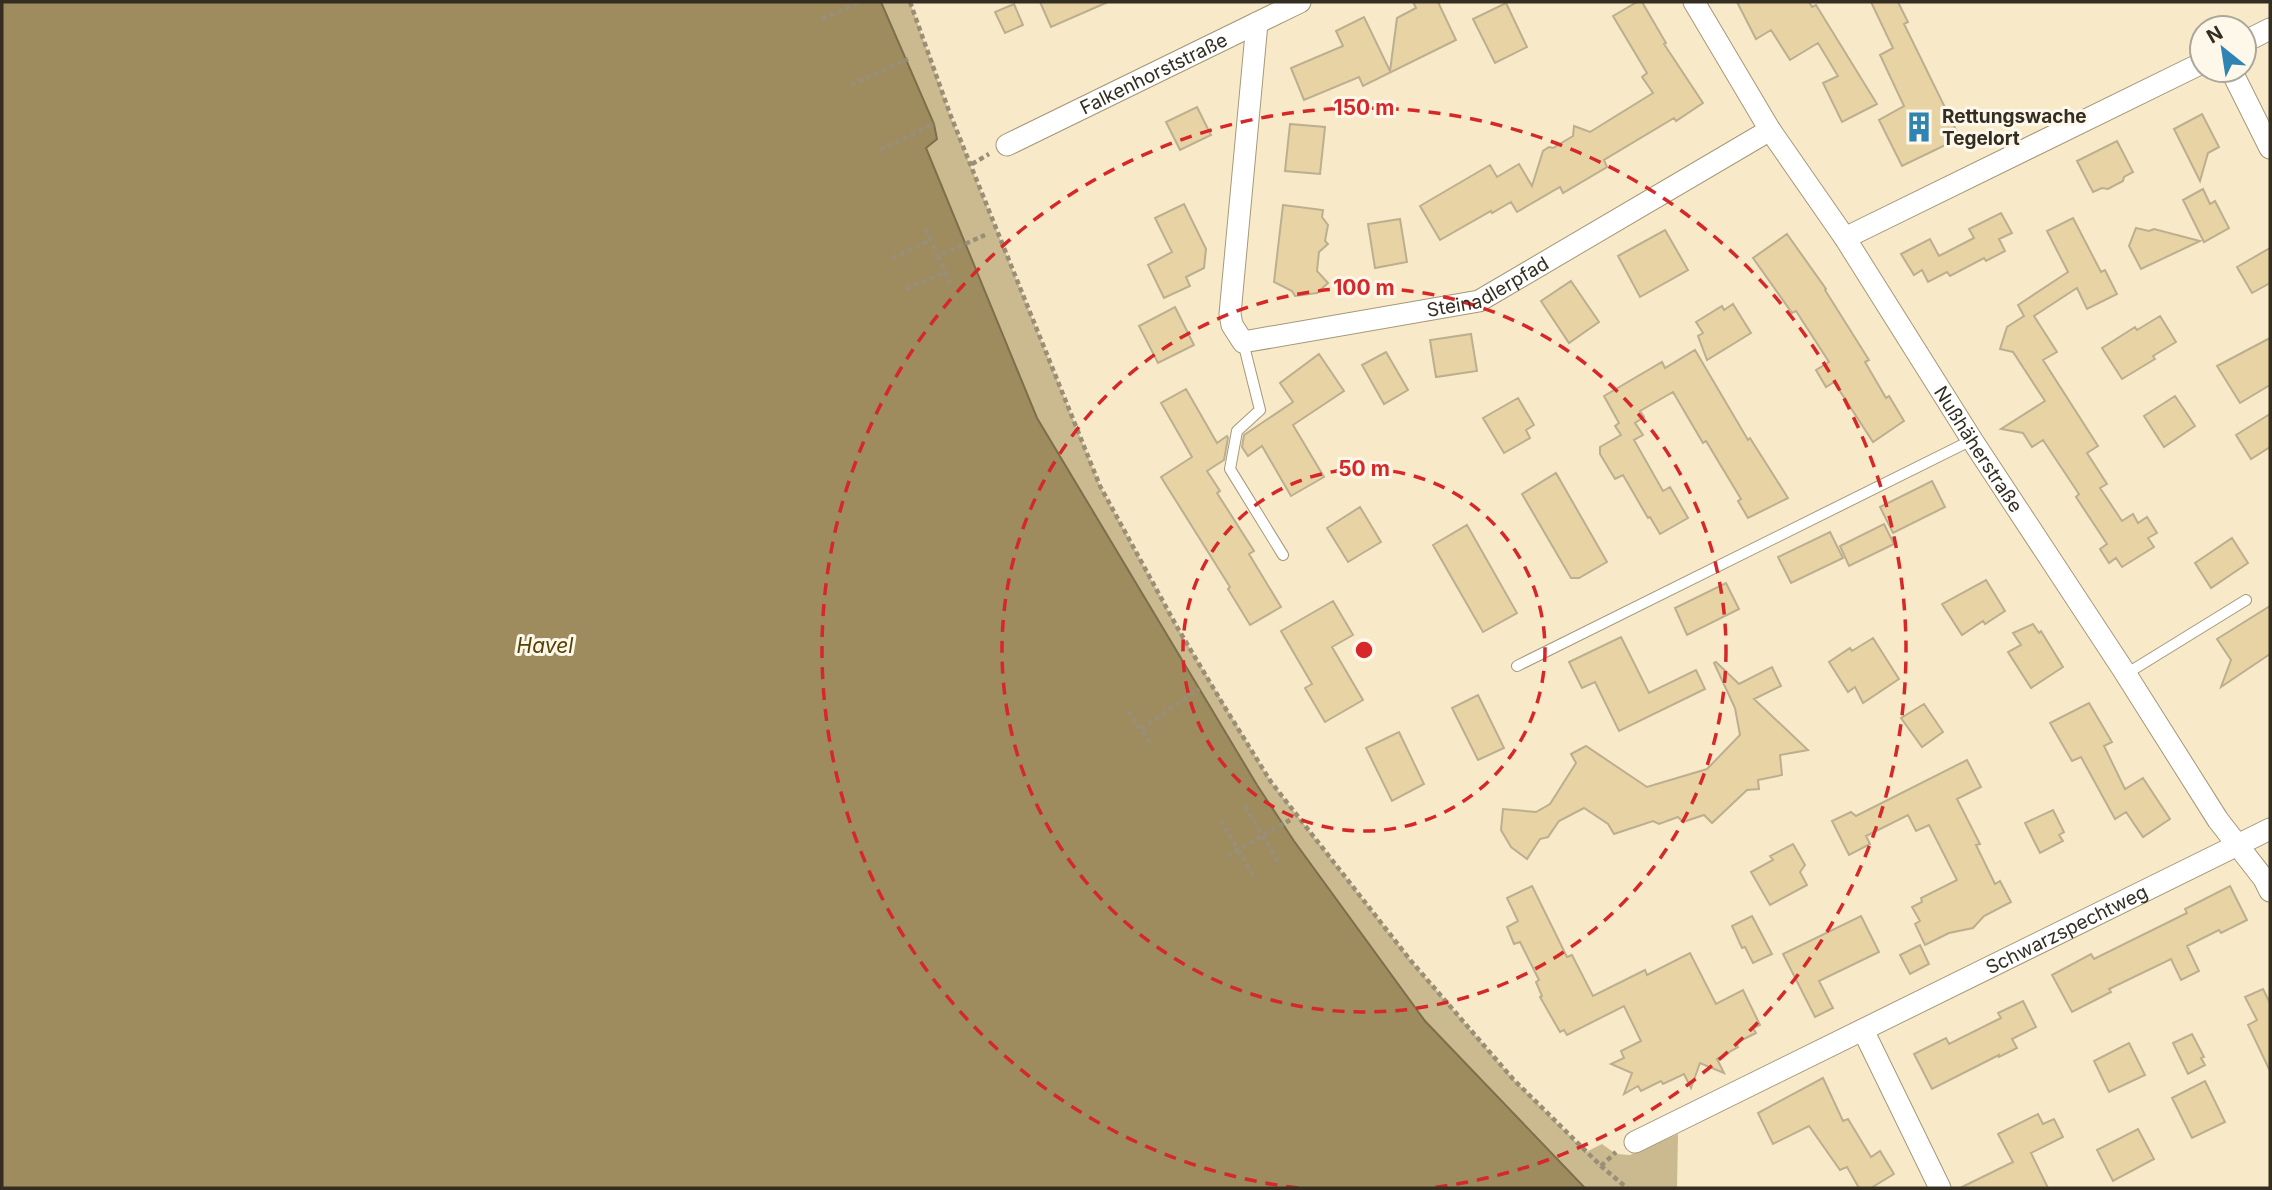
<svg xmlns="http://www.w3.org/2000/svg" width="2272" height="1190" font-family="Inter,sans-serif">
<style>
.green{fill:#cbb98f}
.water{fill:#9e8b5e;stroke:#7e6f4c;stroke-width:2}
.building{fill:#e7d3a3;stroke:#bcaf8f;stroke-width:2}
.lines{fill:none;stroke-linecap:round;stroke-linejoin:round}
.service-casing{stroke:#a59879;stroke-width:12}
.minor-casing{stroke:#a59879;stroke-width:23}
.path{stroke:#998f77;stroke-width:4.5;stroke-dasharray:5 3.5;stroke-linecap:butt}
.service{stroke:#fff;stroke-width:10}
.minor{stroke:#fff;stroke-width:21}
.ring{fill:none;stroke:#d62828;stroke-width:3.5;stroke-dasharray:12 9}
.labels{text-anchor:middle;stroke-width:6;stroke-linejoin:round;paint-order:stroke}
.street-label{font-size:19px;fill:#332e21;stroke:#fdf8ea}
.poi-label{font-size:19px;font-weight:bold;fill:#332e21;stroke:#fdf8ea;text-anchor:start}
.water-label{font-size:21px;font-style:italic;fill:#574205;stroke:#fdf8ea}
.centre{fill:#d62828;stroke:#fdf8ea;stroke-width:3.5}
.ring-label{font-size:21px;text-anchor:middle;font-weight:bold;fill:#d62828;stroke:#fdf8ea;stroke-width:6;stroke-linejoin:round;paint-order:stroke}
</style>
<rect width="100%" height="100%" fill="#f8eac8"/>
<path class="green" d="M881,2H910L950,115L1100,486L1177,627L1271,782L1411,961L1513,1079L1586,1152L1602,1144L1616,1154L1630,1155L1678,1134L1677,1188H1585L1425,1021L1294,841L1257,785L1037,418L926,147L937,139L934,124Z"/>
<path class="water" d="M2,2H881L934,124L937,139L926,148L1037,418L1257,785L1294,841L1425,1021L1585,1188H2Z"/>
<path class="building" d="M1040,2H1108L1051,27Z
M1413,2H1438L1456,40L1363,86L1359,77L1304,100L1291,68L1343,46L1336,31L1364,17L1390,71L1397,18L1416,8Z
M1637,2H1642L1666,43L1664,44L1703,103L1676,121L1674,118L1604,160L1607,167L1563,193L1560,187L1517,212L1511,202L1492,213L1491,211L1440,240L1420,206L1490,165L1497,177L1519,164L1532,186L1543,151L1549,147L1553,148L1573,136L1574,126L1590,132L1653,93L1642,77L1647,73L1613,16Z
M1737,2H1809L1812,7L1816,5L1877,104L1842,122L1823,83L1838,76L1818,43L1790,60L1771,30L1756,39Z
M1871,2H1898L1908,22L1904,24L1960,138L1902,166L1879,120L1904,106L1880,55L1893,48Z
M1506,3L1527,47L1495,63L1473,19Z
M1014,4L1023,25L1005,33L995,12Z
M1197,107L1211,135L1180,150L1166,122Z
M2202,114L2219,147L2208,153L2200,181L2174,129Z
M1290,124L1325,127L1320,174L1285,171Z
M2117,141L2133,172L2124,177L2123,181L2108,189L2102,188L2093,192L2077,161Z
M2203,189L2210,204L2215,201L2229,228L2204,242L2183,200Z
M1184,204L1206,249L1204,268L1186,277L1190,286L1164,298L1148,265L1172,252L1155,218Z
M1283,205L1323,210L1322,217L1328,225L1325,241L1328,244L1319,252L1317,271L1328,283L1317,293L1295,296L1292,291L1274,282Z
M2001,213L2012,233L1999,239L2005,251L1986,261L1984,258L1950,276L1947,272L1928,282L1922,270L1914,275L1901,254L1930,239L1939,256L1974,238L1969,229Z
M2073,218L2101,272L2105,270L2117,294L2087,309L2077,288L2034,316L2057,352L2043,360L2098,446L2087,453L2107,484L2100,488L2122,521L2133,514L2138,523L2147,517L2157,533L2148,538L2154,547L2122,567L2116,558L2109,563L2100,549L2107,544L2076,497L2079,494L2043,440L2032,447L2023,433L2001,429L2045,401L2013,352L2000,349L2007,327L2024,316L2018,305L2068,272L2047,231Z
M1400,219L1407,262L1375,268L1368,224Z
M2136,228L2149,231L2154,229L2200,241L2141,269L2129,246Z
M1665,230L1688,270L1640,297L1618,256Z
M1787,234L1826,289L1825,290L1869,360L1865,362L1886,398L1889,396L1904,421L1873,442L1834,382L1826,387L1816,370L1829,362L1796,311L1792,313L1753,258Z
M2270,248V283L2252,293L2237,267Z
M1571,281L1599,322L1569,343L1541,301Z
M1733,304L1751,333L1707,360L1698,336L1703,333L1696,322L1722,306L1724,310Z
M1175,307L1194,345L1158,363L1139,326Z
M2160,316L2176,342L2153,356L2155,359L2122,379L2102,348L2135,327L2137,330Z
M1471,334L1477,371L1436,377L1430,340Z
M2270,338V385L2240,403L2217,366Z
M1695,350L1748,440L1750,438L1788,498L1748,518L1738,501L1741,499L1706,441L1703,443L1673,392L1640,411L1644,417L1635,423L1643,435L1634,440L1663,491L1670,487L1688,518L1660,534L1650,517L1648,518L1623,475L1615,479L1600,454V447L1621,435L1615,426L1619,423L1604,396L1662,362L1665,368Z
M1386,352L1408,390L1384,404L1362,365Z
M1319,354L1344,391L1293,425L1324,477L1291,496L1262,446L1248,456L1242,447L1244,435L1293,402L1280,383Z
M1186,389L1217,443L1227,436L1228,438L1224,460L1207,471L1220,491L1217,493L1254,551L1249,554L1281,607L1250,625L1228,589L1230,587L1161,477L1192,457L1161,403Z
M2175,396L2195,426L2164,447L2144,416Z
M1518,398L1534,425L1526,430L1530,438L1504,453L1483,418Z
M2270,414V447L2251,459L2236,435Z
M1556,473L1607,562L1579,578H1571L1522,494Z
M1932,481L1945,507L1893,533L1880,507Z
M1360,507L1381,542L1348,562L1327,528Z
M1884,524L1894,544L1849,566L1840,546Z
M1467,525L1517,613L1483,632L1433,545Z
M1830,532L1843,558L1791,583L1778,557Z
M2232,538L2248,563L2211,588L2195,563Z
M1986,580L2005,611L1985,624L1983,621L1962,635L1942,604Z
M1726,583L1739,609L1687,635L1675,608Z
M1333,601L1353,635L1332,647L1363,700L1325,722L1305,688L1312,684L1281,631Z
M2270,606V654L2221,687L2231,660L2217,639Z
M2033,624L2039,633L2041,631L2063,667L2031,688L2008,652L2021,645L2013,633Z
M1621,637L1649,693L1696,670L1705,689L1619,731L1595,682L1582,688L1569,662Z
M1873,638L1899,679L1863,703L1855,687L1848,692L1829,662L1850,648L1852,651Z
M1716,662L1739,684L1772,667L1781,686L1754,699L1808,750L1780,755L1782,775L1758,780L1759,789L1747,790L1712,823L1704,815L1683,822L1678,817L1659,824L1653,821L1614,834L1608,824L1584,808L1559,821L1548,837L1540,839L1527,859L1511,847L1501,830L1503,809L1536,812L1550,804L1576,763L1571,754L1586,746L1647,787L1707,769L1740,735L1735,708L1714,663Z
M1478,695L1504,748L1478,760L1452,708Z
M2089,703L2112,742L2104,746L2125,789L2143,778L2170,819L2143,837L2126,812L2115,819L2081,757L2072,761L2050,723Z
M1924,704L1943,732L1922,747L1901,718Z
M1399,732L1424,784L1392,801L1366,748Z
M1967,760L1981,787L1957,799L1980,844L1976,845L1995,884L2000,881L2011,902L1984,916L1973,928L1949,933L1925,945L1915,924L1920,921L1912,907L1922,902L1921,898L1957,880L1929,825L1916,831L1908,815L1866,836L1870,844L1849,855L1832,821L1851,812L1856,816Z
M2053,810L2064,832L2059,835L2063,841L2040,853L2025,823Z
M1793,844L1805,865L1800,872L1807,885L1770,905L1751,872L1773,860L1770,856Z
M1532,886L1567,957L1572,955L1593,996L1645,970L1647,975L1690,953L1716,1004L1743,990L1760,1025L1753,1028L1756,1033L1736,1043L1738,1047L1717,1059L1724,1073L1700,1063L1691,1088L1684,1074L1663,1084L1661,1081L1641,1091L1638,1086L1624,1094L1632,1073L1611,1064L1624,1058L1621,1051L1641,1041L1624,1006L1567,1035L1564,1030L1560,1032L1540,997L1542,996L1536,982L1539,980L1520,942L1514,944L1507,927L1518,921L1507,898Z
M2230,886L2247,920L2221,933L2219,930L2187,946L2199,971L2181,980L2171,959L2109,989L2111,992L2072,1012L2052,975L2091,954L2094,959L2187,913L2185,909Z
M1752,916L1772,954L1753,963L1745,947L1742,948L1732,926Z
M1861,916L1879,952L1819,981L1833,1008L1815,1017L1783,954Z
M1920,945L1929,964L1910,974L1900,955Z
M2263,989L2270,1003V1071L2248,1025L2257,1020L2245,997Z
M2023,1001L2036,1027L2012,1039L2017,1048L1999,1057V1055L1932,1089L1914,1054L1946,1038L1949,1044L2001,1018L1998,1013Z
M2192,1034L2204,1057L2201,1058L2205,1065L2188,1074L2173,1043Z
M2129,1043L2145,1075L2109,1092L2094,1061Z
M1823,1078L1843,1121L1848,1119L1871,1157L1880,1151L1894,1174L1871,1188H1859L1847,1167L1840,1170L1809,1126L1773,1144L1758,1113Z
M2205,1081L2225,1122L2192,1138L2172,1098Z
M2038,1114L2043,1124L2054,1119L2063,1137L2031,1153L2048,1188H1960L2013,1162L1998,1134Z
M2138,1129L2154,1159L2113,1181L2097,1150Z"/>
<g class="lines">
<g class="service-casing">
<path id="service" d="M1243,342L1260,410L1237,431L1230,469L1283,555
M1517,666L1972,440
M2126,674L2246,600"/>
</g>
<g class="minor-casing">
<g id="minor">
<path id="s1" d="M1694,2L1770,130L1845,238L1972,440L2122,668L2218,820L2264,879L2270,891"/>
<path id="s2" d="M1257,23L1230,314L1232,325L1243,342L1479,301L1770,130"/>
<path d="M2244,42L2270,29"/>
<path d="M2231,70L2270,148"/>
<path id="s3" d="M1007,145L1300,2"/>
<path d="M1845,238L2202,63"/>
<path d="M1863,1030L1940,1188"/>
<path id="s4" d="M1635,1142L2270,829"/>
</g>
</g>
<path class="path" d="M910,2L950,114L1100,486L1177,627L1224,706L1271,782L1411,961L1513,1079L1601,1166L1627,1188
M822,19L860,2
M851,85L908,59
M880,150L934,124
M972,164L989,154
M926,229L938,256L985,235
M938,256L951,285
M892,258L931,240
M906,289L945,272
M1128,711L1152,745
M1141,729L1199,689
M1245,806L1280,865
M1221,820L1255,879
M1227,856L1290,820
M1601,1166L1616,1152"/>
<use href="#service" class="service"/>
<use href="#minor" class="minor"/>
</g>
<g class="ring">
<circle cx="1364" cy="650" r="181"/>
<circle cx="1364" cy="650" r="362"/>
<path d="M1298 1188A542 542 0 1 1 1430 1188"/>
</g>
<defs>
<g id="building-bare" transform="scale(2.415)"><path d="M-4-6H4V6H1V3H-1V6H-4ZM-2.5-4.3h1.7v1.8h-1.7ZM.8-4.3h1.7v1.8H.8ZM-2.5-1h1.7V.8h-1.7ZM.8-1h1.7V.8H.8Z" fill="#3084b4" stroke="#fdf8ea" stroke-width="2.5" paint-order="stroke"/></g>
</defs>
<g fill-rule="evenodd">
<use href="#building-bare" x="1919" y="127"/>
</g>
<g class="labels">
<g class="street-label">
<text dy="7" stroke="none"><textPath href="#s3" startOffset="163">Falkenhorststraße</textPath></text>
<text dy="7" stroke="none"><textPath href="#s2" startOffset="576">Steinadlerpfad</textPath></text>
<text dy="7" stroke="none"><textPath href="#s1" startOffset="530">Nußhäherstraße</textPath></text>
<text dy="7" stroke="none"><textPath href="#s4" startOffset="481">Schwarzspechtweg</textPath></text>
</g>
<g class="poi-label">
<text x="1942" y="123">Rettungswache<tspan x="1942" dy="22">Tegelort</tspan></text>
</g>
<g class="water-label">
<text x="545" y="653">Havel</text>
</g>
</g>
<circle cx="1364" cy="650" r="10" class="centre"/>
<g class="ring-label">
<text x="1364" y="115">150 m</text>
<text x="1364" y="295">100 m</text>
<text x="1364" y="476">50 m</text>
</g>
<rect width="2272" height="1190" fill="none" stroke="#332e21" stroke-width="7"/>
<g transform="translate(2223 49) rotate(330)"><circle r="33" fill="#fdf8ea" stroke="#aca79a" stroke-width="2"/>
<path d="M0-5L12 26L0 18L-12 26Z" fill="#3084b4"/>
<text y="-10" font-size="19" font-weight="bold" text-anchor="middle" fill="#332e21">N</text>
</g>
</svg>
